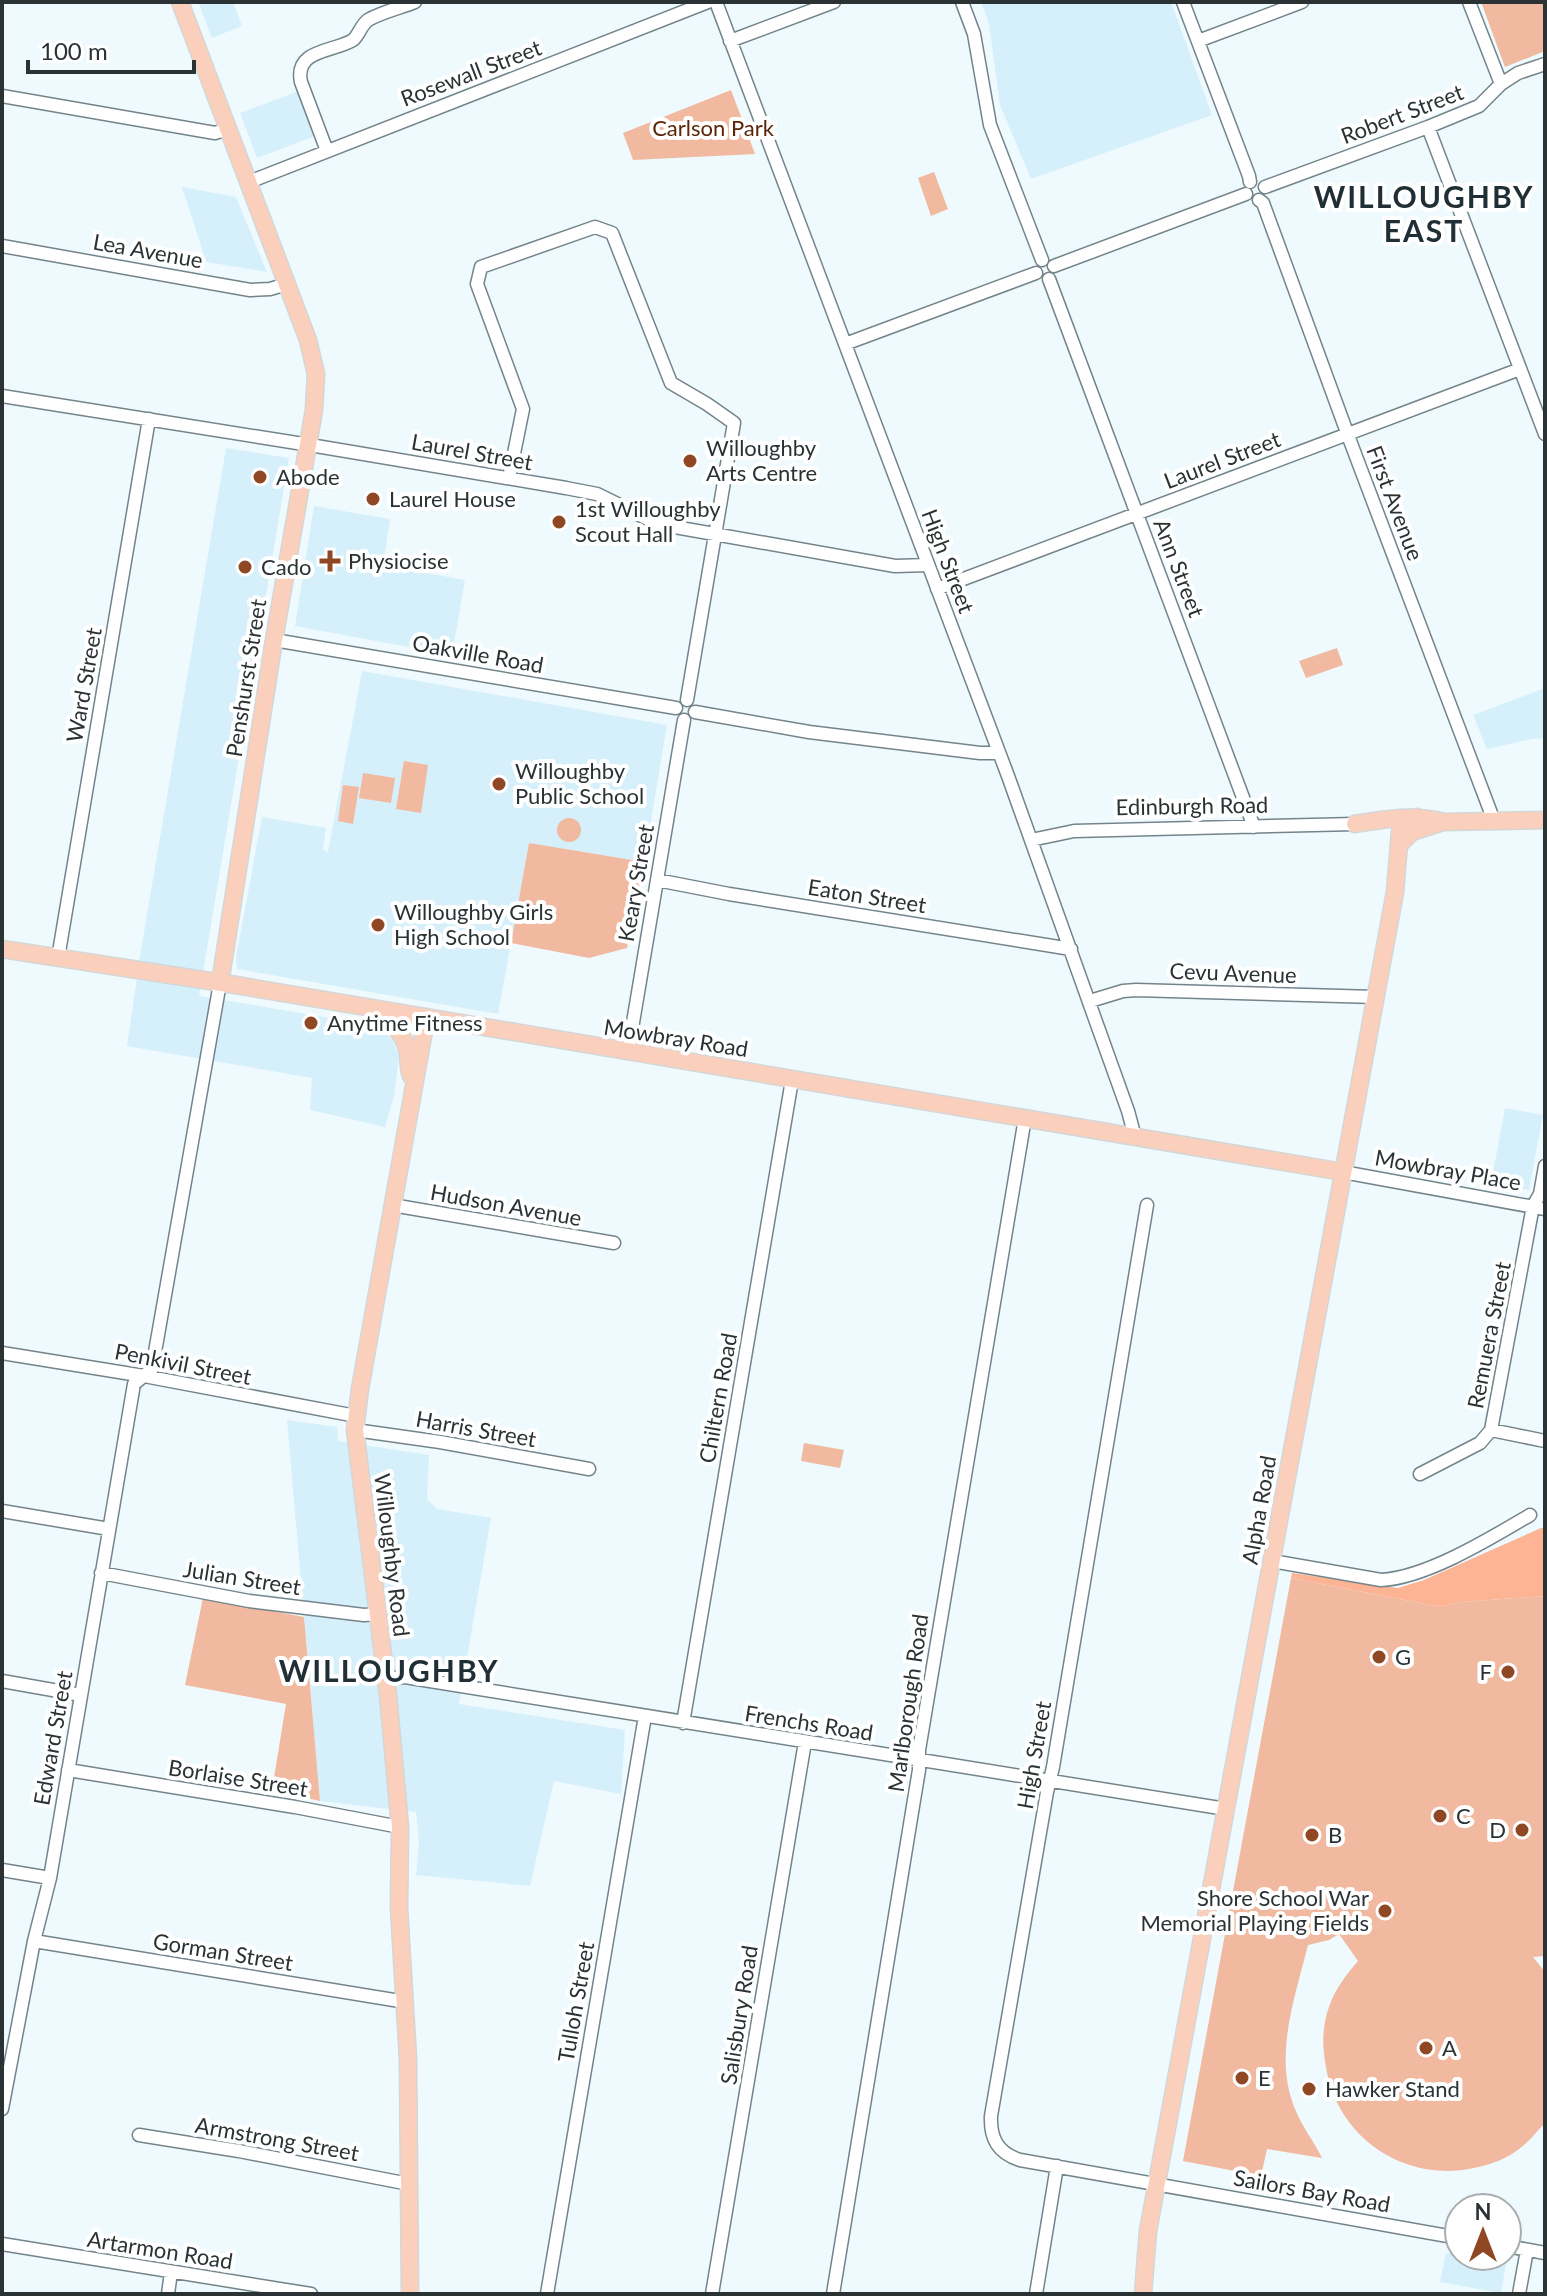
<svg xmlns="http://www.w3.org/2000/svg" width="1547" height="2296" font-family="Lato,sans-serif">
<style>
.built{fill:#d5f0fb}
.green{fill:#f1b99f}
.forest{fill:#fcb494}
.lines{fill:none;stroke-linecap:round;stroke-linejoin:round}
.minor-casing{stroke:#73848a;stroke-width:15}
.major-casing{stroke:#d5d6d6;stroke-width:19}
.minor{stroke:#fff;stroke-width:12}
.major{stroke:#fad0bc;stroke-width:16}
.poi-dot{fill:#8f4724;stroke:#fff;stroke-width:3}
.labels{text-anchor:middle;stroke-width:8;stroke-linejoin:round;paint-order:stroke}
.street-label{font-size:22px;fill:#2b3234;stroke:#fff}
.park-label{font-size:22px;fill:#5c2507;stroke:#fff}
.poi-label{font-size:22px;fill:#2b3234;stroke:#fff;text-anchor:start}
.district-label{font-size:30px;font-weight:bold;letter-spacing:2px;fill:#202f35;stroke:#fff}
</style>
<rect width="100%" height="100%" fill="#effafe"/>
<path class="built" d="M198,2H233L242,26L212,38Z
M981,2H1171L1212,115L1031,179L1000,105L989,24Z
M299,91L315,136L257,158L240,113Z
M182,187L236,197L267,272L201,261L203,252Z
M226,448L289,458L199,996L377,1026L393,1040L399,1058L394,1096L385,1127L310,1110L312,1078L127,1046L141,950Z
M314,506L390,519L383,565L465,580L452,655L295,626Z
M362,671L667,725L644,862L529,844L498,1014L237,969L236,957L262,817L326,828L323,850L328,852Z
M1545,688V738L1532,739L1487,749L1473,715Z
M1505,1108L1543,1115L1529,1190L1491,1183Z
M287,1420L337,1427L338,1441L429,1455L427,1499L437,1509L491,1518L459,1704L625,1730L621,1794L554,1781L530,1886L416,1875L419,1843L416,1812L320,1801Z
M1446,2253L1506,2264L1501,2293L1440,2282Z"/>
<path class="green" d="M1481,2H1545V51L1505,67Z
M731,90L755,154L633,160L623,133Z
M934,172L948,209L931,216L918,178Z
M1337,648L1343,665L1306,678L1299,661Z
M404,761L428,765L421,813L396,809Z
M363,773L395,778L391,803L359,798Z
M343,785L359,787L353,824L338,821Z
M557 830a12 12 0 1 1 24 0a12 12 0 1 1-24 0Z
M529,843L644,862L627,948L589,958L511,943Z
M804,1443L844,1450L840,1468L801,1461Z
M1291,1578L1441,1607L1461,1602L1545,1596V1956L1533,1957L1545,1972V2123C1537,2131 1529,2142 1519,2149C1507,2159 1489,2165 1474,2168C1405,2183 1337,2138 1326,2067C1322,2047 1322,2026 1329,2007C1335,1989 1346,1975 1358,1961L1339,1934L1329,1940L1308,1945C1295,1998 1273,2056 1295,2109C1302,2127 1314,2141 1322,2158L1267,2149L1261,2176L1183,2161Z
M203,1598L304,1617L320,1801L272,1790L286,1704L185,1685Z"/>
<path class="forest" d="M1541,1528H1545V1596L1461,1602L1441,1607L1291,1578L1292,1573L1398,1588L1424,1580Z"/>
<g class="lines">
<g class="minor-casing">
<path id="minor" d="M716,2L1008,776L1128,1111L1135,1137
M962,2L974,34L990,125L1042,260
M1183,2L1249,176L1250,182
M1469,2L1501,84
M730,41L834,2
M1198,41L1302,2
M2,96L215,133L228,129
M1428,127L1545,434
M327,151L301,82C294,49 334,52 353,40C359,35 361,25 368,20C382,12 400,8 415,2
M249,182L708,2
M1265,187L1428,127L1479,106L1501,84L1518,73L1545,64
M1259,200L1263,203L1349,438L1494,821
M2,246L250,290L270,289L287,284
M1054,266L1246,194
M1049,279L1254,827
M845,344L1036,273
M2,396L322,447L566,488L597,494L658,524L895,566L928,565
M509,478L523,409L477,284L481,267L595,227L612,233L671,383L707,404L734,423L687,700
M937,589L1520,369
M274,640L676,708
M695,712L809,732L980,753H999
M1031,840L1074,831L1355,824
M657,880L729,894L1071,949
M58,958L149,419
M1090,1001L1123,991L1136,990L1376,997
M628,1052L684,720
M1343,1172L1545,1209
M392,1205L614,1243
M1147,1205L1053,1767L1047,1792L991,2116C990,2139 998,2153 1020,2160L1459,2238
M2,1353L144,1376L356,1416
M355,1430L440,1442L589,1469
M1491,1430L1545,1441
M1420,1474L1480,1443L1491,1430L1533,1206L1540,1194L1545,1166
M2,1511L109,1529
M1272,1561L1381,1580C1426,1578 1491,1538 1530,1515
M101,1573L249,1601L364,1615L378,1614
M385,1679L405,1677L1226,1809
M2,1681L81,1695
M683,1723L792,1080
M68,1770L295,1807L400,1827
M2,1870L50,1878
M34,1941L406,2002
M2,2109L34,1941L50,1878L134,1384L152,1369L220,983
M139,2135L239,2151L409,2184
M2,2244L311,2294
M1507,2246L1545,2253
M168,2294L171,2272
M547,2294L645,1716
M712,2294L805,1742
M833,2294L914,1800L919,1770V1750L1025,1118
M1036,2294L1057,2166
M1519,2294L1527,2250"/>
</g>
<g class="major-casing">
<path id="major" d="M180,2L308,340L316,374L314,410L274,640L220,983
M1355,824C1386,819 1414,814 1444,822L1545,820
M1399,845L1412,832L1443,822
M2,949L242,986L1343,1172
M376,1012C392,1021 406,1036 408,1055C409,1062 408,1068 411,1076
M410,2294L408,2059L399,1908L400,1827L388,1695L355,1430L360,1389L426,1019
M1143,2294L1148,2231L1395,892L1400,831L1409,821L1417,817"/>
</g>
<use href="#minor" class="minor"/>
<use href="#major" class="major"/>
</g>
<g class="poi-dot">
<circle cx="690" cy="461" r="8"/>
<circle cx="260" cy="477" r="8"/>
<circle cx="373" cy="499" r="8"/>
<circle cx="559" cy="522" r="8"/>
<path d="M326 549h8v8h8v8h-8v8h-8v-8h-8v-8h8z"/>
<circle cx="245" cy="567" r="8"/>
<circle cx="499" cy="784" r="8"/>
<circle cx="378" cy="925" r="8"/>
<circle cx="311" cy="1023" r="8"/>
<circle cx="1379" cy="1657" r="8"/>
<circle cx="1508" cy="1672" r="8"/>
<circle cx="1440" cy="1816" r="8"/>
<circle cx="1522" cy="1830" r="8"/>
<circle cx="1312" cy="1835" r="8"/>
<circle cx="1385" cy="1911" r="8"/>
<circle cx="1426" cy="2048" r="8"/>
<circle cx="1242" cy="2078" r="8"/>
<circle cx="1309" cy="2089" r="8"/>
</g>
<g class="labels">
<g class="street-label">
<text transform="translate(471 73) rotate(-21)" y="8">Rosewall Street</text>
<text transform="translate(1402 114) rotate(-21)" y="8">Robert Street</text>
<text transform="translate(148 251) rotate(10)" y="8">Lea Avenue</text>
<text transform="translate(472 452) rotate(10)" y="8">Laurel Street</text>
<text transform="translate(1222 460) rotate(-21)" y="8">Laurel Street</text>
<text transform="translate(1395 503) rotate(69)" y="8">First Avenue</text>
<text transform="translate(948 561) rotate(69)" y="8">High Street</text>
<text transform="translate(1179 568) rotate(69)" y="8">Ann Street</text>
<text transform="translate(478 654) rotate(10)" y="8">Oakville Road</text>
<text transform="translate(246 678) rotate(-81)" y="8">Penshurst Street</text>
<text transform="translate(84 685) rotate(-80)" y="8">Ward Street</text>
<text transform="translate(1192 806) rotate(-1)" y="8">Edinburgh Road</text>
<text transform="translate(636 883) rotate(-80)" y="8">Keary Street</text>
<text transform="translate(867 896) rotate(9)" y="8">Eaton Street</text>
<text transform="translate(1233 973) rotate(2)" y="8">Cevu Avenue</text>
<text transform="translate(676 1038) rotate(9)" y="8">Mowbray Road</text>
<text transform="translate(1448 1170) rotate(10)" y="8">Mowbray Place</text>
<text transform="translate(506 1205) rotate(10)" y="8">Hudson Avenue</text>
<text transform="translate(1489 1335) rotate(-79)" y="8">Remuera Street</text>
<text transform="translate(183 1364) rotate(11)" y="8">Penkivil Street</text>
<text transform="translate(718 1398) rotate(-80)" y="8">Chiltern Road</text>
<text transform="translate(476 1429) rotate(10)" y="8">Harris Street</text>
<text transform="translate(1259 1510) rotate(-80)" y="8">Alpha Road</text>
<text transform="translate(392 1555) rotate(83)" y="8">Willoughby Road</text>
<text transform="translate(242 1578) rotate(9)" y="8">Julian Street</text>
<text transform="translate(908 1703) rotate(-82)" y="8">Marlborough Road</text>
<text transform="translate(809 1723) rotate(9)" y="8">Frenchs Road</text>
<text transform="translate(53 1738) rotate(-80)" y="8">Edward Street</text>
<text transform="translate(1034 1755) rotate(-80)" y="8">High Street</text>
<text transform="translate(238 1778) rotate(9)" y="8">Borlaise Street</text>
<text transform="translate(223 1952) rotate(9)" y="8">Gorman Street</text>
<text transform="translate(576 2002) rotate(-80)" y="8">Tulloh Street</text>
<text transform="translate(739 2015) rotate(-81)" y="8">Salisbury Road</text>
<text transform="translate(277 2139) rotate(10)" y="8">Armstrong Street</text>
<text transform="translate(1312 2191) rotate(10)" y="8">Sailors Bay Road</text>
<text transform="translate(160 2250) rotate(9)" y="8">Artarmon Road</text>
</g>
<g class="park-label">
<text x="713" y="136">Carlson Park</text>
</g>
<g class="poi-label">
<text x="706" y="456">Willoughby<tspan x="706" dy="25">Arts Centre</tspan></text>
<text x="276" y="485">Abode</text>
<text x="389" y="507">Laurel House</text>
<text x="575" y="517">1st Willoughby<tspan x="575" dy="25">Scout Hall</tspan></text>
<text x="348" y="569">Physiocise</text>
<text x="261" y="575">Cado</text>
<text x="515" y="779">Willoughby<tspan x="515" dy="25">Public School</tspan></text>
<text x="394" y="920">Willoughby Girls<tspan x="394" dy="25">High School</tspan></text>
<text x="327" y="1031">Anytime Fitness</text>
<text x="1395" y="1665">G</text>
<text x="1492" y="1680" text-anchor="end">F</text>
<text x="1456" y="1824">C</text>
<text x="1506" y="1838" text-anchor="end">D</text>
<text x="1328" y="1843">B</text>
<text x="1369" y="1906" text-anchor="end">Shore School War<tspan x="1369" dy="25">Memorial Playing Fields</tspan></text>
<text x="1442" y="2056">A</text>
<text x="1258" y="2086">E</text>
<text x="1325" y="2097">Hawker Stand</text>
</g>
<g class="district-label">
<text x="1424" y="208">WILLOUGHBY<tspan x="1424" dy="34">EAST</tspan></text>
<text x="389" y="1682">WILLOUGHBY</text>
</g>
</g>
<rect width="1547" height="2296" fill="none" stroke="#2b3234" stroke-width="8"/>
<g transform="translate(1483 2232)"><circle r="38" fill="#ffffff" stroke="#aaadae" stroke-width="2"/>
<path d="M0-6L14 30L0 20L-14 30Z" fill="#8f4724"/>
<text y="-12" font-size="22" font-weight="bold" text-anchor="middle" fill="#2b3234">N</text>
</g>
<path d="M28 60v12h166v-12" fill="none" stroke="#2b3234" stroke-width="4"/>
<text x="40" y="60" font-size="24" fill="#2b3234" stroke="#ffffff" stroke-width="6" paint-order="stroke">100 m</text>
</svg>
